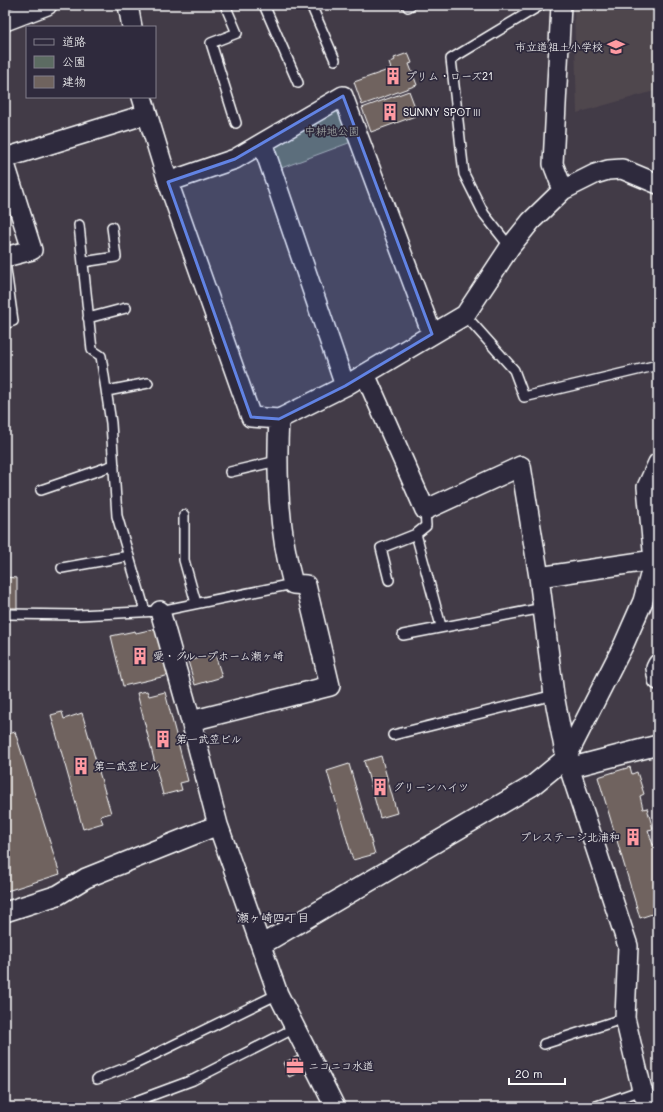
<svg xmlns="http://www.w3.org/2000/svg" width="663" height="1112" font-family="Mali,'Klee One',sans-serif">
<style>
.built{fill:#50474e}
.green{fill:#5c6b62;stroke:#aeb5b0}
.building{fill:#6f635e;stroke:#fff}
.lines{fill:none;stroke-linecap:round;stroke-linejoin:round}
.service-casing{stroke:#fff;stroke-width:12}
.minor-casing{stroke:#fff;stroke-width:22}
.service{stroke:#2f2a3d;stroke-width:9}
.minor{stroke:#2f2a3d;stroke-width:19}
.tree{fill:#7d7e81}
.marked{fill:#6183e4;fill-opacity:0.2;stroke:#6183e4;stroke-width:3;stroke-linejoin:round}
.labels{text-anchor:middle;stroke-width:3.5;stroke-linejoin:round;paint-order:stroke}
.poi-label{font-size:11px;fill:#fff;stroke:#2f2a3d;text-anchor:start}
.park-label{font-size:11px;fill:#aeb5b0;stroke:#2f2a3d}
.neighbourhood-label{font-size:12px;fill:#fff;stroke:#2f2a3d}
</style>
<rect width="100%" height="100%" fill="#423b47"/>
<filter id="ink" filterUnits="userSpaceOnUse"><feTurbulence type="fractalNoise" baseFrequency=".025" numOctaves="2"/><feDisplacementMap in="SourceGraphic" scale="8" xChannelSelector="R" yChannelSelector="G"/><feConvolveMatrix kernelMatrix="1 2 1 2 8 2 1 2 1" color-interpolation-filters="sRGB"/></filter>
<g filter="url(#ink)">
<path class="built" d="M574,5H658V90L577,113Z"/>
<path class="green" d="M340,107L354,141L276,170L268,149Z"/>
<path class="building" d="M408,53L412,63L409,64L417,85L362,105L354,82L391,69L389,63L395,60L394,58Z
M409,91L418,115L371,132L362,108Z
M5,577L17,578V608H5Z
M158,628L170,675L123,686L111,636L135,631L136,633Z
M215,654L222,677L195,685L188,661Z
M147,691L149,696L165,692L188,781L180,783L182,790L163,795L137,693Z
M62,712L64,719L82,713L111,813L100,816L103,823L83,829L51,715Z
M15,732L60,874L7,891L5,886V735Z
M381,756L397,813L380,818L364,761Z
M349,764L375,854L353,860L327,771Z
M630,767L632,774L637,772L644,794L640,796L643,809L647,808L653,829L648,830L653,845L658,844V912L640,918L598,777Z
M300,1055L307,1069L289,1077L283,1063Z"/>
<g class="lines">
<g class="service-casing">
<path id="service" d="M225,5L237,33L211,43L236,123
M264,5L298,83
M311,5L335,60
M407,5L408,7L411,5
M79,225L92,350L101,356L111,423L117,516L145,611
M510,247L484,214L464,174L451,59L541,5
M5,262L13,321L5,324
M83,262L116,257L112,227
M465,315L514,370L524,397L658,365
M88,318L126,308
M107,391L148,383
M230,472L277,461
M41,490L114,465
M184,515V560L196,603
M416,534L441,626
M62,568L129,556
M389,580L381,548L416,534L426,526L425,510
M5,614L78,615L160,611L293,584
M403,635L543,608
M393,735L554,695
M544,1044L625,1018
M97,1079L133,1065L278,994
M120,1107L193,1080L295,1028
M594,1107L642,1090"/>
</g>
<g class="minor-casing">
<path id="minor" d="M128,5L132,27
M561,5L553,164L563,190
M5,21L47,5
M142,97L168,182L251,417L279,419L345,386L465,315L510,247L531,221L563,190L595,174L608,170L622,169L658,184
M263,145L345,386
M5,158L147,114
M5,164L32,250L5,257
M168,182L235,159L343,96L432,334
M365,374L425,510L521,466L539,577L554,695L566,758L628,946L625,1018L642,1090L649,1107
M539,577L654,560
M160,611L191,721L218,825L278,994L335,1107
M658,664L656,668L658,680
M191,721L330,686L306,585L293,584C279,532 276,473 279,419
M569,768L658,745
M5,912L58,895L86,878L218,825
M261,945L532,786L566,758L624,644L643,601L654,560L647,487L658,463"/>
</g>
<use href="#service" class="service"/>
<use href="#minor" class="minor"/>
</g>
<circle class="tree" cx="320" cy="130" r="6"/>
</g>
<path class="marked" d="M343,96L432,334L345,386L279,419L251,417L168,182L235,159Z"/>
<defs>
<g id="school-bare" transform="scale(1.38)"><path d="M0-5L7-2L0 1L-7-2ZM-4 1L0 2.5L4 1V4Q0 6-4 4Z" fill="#ff9aa2" stroke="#2f2a3d" stroke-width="2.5" paint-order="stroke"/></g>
<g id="building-bare" transform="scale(1.38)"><path d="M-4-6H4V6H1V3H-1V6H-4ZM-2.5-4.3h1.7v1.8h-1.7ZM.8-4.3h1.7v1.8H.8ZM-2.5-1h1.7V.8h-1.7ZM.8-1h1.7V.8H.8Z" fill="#ff9aa2" stroke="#2f2a3d" stroke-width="2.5" paint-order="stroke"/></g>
<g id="office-bare" transform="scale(1.38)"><path d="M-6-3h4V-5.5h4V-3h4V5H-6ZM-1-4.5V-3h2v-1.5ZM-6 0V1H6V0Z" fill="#ff9aa2" stroke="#2f2a3d" stroke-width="2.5" paint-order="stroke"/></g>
</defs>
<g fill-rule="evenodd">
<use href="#school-bare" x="616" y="47"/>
<use href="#building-bare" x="393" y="76"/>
<use href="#building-bare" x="390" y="112"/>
<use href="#building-bare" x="140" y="656"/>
<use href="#building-bare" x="163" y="739"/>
<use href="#building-bare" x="81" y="766"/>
<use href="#building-bare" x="380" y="787"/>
<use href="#building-bare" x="633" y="837"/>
<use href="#office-bare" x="295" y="1066"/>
</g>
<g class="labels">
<g class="poi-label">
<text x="603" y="51" text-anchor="end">市立道祖土小学校</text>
<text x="406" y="80">プリム・ローズ21</text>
<text x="403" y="116">SUNNY SPOTⅢ</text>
<text x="153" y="660">愛・グループホーム瀬ヶ崎</text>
<text x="176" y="743">第一武笠ビル</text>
<text x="94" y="770">第二武笠ビル</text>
<text x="393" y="791">グリーンハイツ</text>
<text x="620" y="841" text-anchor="end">プレステージ北浦和</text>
<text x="308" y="1070">ニコニコ水道</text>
</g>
<g class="park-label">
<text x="332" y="135">中耕地公園</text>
</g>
<g class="neighbourhood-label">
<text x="273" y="922">瀬ヶ崎四丁目</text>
</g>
</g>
<rect width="663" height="1112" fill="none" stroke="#2f2a3d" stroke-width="20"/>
<rect x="10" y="10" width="643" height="1092" fill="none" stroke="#fff" stroke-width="1.5" filter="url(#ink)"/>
<rect x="26" y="26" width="130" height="72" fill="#2f2a3d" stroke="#827f8b"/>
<rect x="34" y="39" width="20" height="6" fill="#2f2a3d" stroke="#827f8b"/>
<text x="62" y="46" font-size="12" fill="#ffffff">道路</text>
<rect x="34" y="56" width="20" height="12" fill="#5c6b62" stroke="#827f8b"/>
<text x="62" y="66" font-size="12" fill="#ffffff">公園</text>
<rect x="34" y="76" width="20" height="12" fill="#6f635e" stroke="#827f8b"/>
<text x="62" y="86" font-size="12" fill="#ffffff">建物</text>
<path d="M509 1078v6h56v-6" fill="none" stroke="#ffffff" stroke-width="2"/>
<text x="515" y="1078" font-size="12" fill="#ffffff" stroke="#2f2a3d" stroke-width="3" paint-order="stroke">20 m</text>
</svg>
